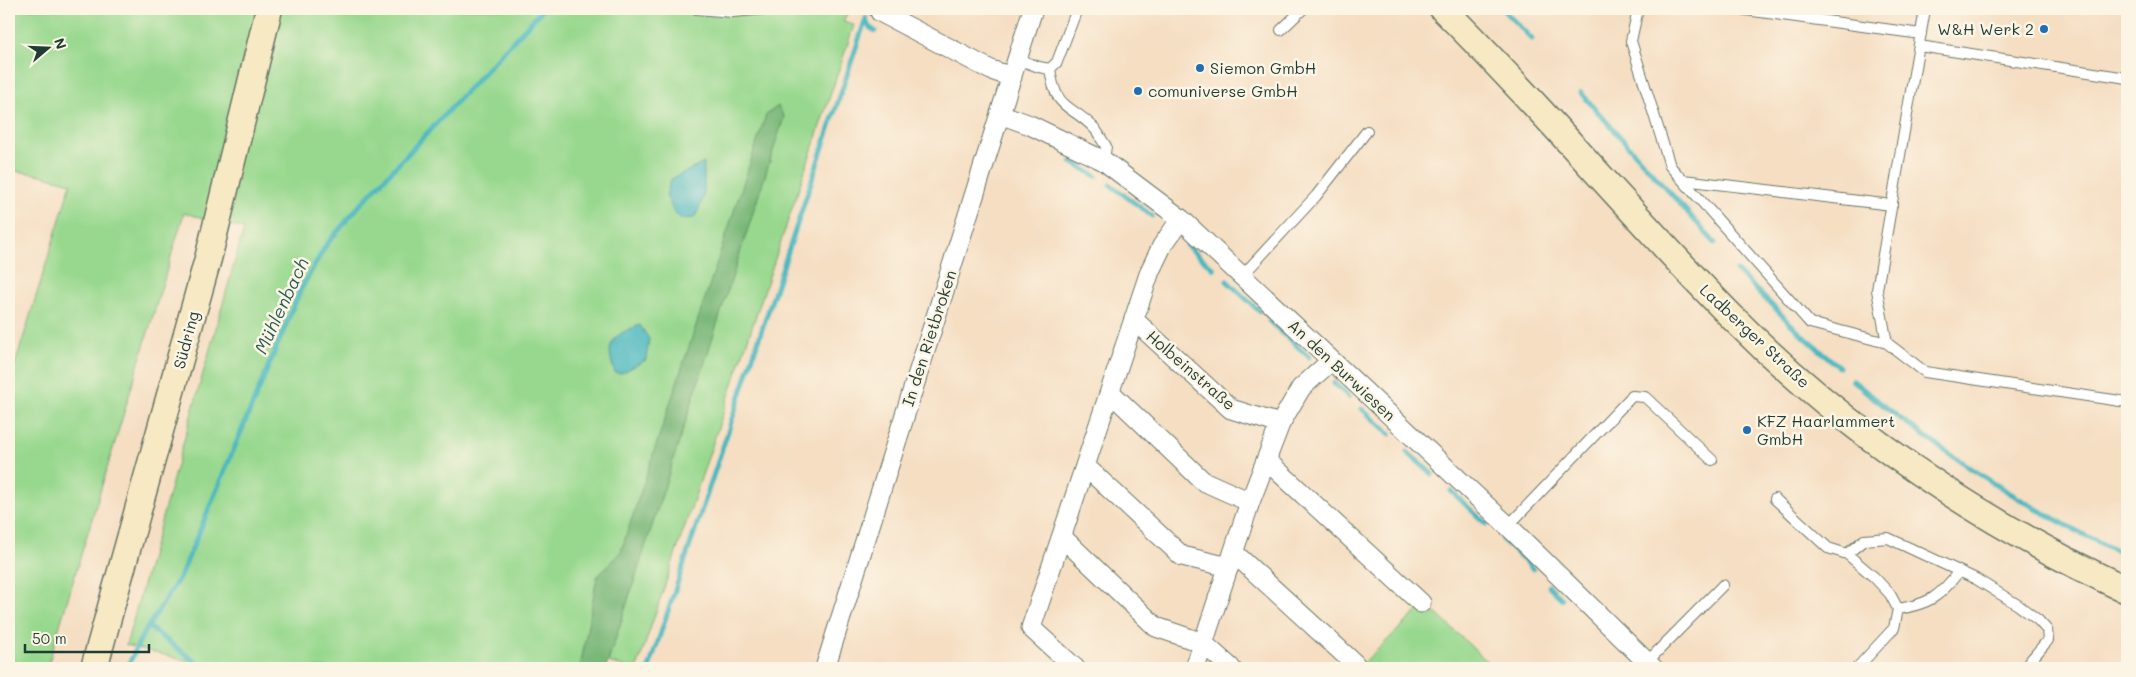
<svg xmlns="http://www.w3.org/2000/svg" width="2136" height="677" font-family="Mali,sans-serif">
<style>
.green{fill:#98d88e;stroke:#5c8a61}
.forest{fill:#7ab879;stroke:#4c7a56}
.water{fill:#48b7bf;stroke:#347a7a}
.lines{fill:none;stroke-linecap:round;stroke-linejoin:round}
.stream{stroke:#48b7bf;stroke-width:5}
.service-casing{stroke:#6a7566;stroke-width:12}
.minor-casing{stroke:#6a7566;stroke-width:21}
.secondary-casing{stroke:#6a7566;stroke-width:29}
.service{stroke:#fff;stroke-width:10}
.minor{stroke:#fff;stroke-width:19}
.secondary{stroke:#f7e9c3;stroke-width:26}
.poi-dot{fill:#1f6fb2;stroke:#fcf5e5;stroke-width:2}
.labels{text-anchor:middle;stroke-width:5;stroke-linejoin:round;paint-order:stroke}
.poi-label{font-size:16px;fill:#1f3d34;stroke:#fcf5e5;text-anchor:start}
.street-label{font-size:16px;fill:#1f3d34;stroke:#fcf5e5}
.water-label{font-size:18px;font-style:italic;fill:#295c57;stroke:#fcf5e5}
</style>
<rect width="100%" height="100%" fill="#fcf5e5"/>
<filter id="ink" filterUnits="userSpaceOnUse"><feTurbulence type="fractalNoise" baseFrequency=".02" numOctaves="2"/><feDisplacementMap in="SourceGraphic" scale="10" xChannelSelector="R" yChannelSelector="G"/><feConvolveMatrix kernelMatrix="1 2 1 2 8 2 1 2 1" color-interpolation-filters="sRGB"/></filter>
<filter id="wash" filterUnits="userSpaceOnUse"><feTurbulence type="fractalNoise" baseFrequency=".0096" numOctaves="4" result="noise"/><feDisplacementMap in="SourceGraphic" scale="20" xChannelSelector="R" yChannelSelector="G"/><feGaussianBlur stdDeviation="1.12" result="paint"/><feColorMatrix in="noise" values="0 0 0 0 0 0 0 0 0 0 0 0 0 0 0 0 0 1.4 0 .05"/><feComposite in="paint" operator="in"/></filter>
<g filter="url(#wash)">
<rect width="100%" height="100%" fill="#f5dec2"/>
<path class="green" d="M9,9H849L843,22L854,25L637,668H628L608,662L695,392L583,668H215L126,645L244,229L184,213L47,668H9V384L71,183L36,174L9,170Z
M1426,604L1494,668H1358L1420,609Z"/>
<path class="forest" d="M778,106L784,117L606,668H580L597,577L621,551L766,115Z"/>
<path class="water" d="M704,163C704,186 707,197 694,218L682,219L674,213L666,195L671,179Z
M640,325L649,339L646,360L622,373H615C604,344 611,335 640,325Z"/>
<g class="lines">
<path class="stream" d="M1502,9L1532,39
M866,20L869,27L875,31
M1581,93L1715,243
M1071,162L1096,176
M1111,185L1152,216
M1187,246L1214,269
M1737,271L1798,331L1839,367
M1227,281L1259,311
M1269,321L1309,357
M1852,380C1935,449 2029,510 2127,556
M1334,383L1349,397
M1362,409L1390,434
M1407,452L1432,474
M1451,491L1486,524
M1503,540L1533,569
M1549,586L1562,599
M149,627L198,664L219,668
M127,668L142,636L181,575L300,291L326,245L360,205L543,9
M649,668L866,18"/>
</g>
</g>
<g filter="url(#ink)">
<g class="lines">
<g class="service-casing">
<path id="service" d="M697,9L733,12L766,9
M1638,9L1631,41L1670,166L1810,323L1887,343
M1738,9L1921,34
M1925,9L1877,290L1887,343L1925,372L2127,402
M1281,30L1303,9
M1919,46L2127,78
M1017,59L1039,67L1050,69L1057,62L1077,9
M1050,69C1056,113 1071,103 1095,129C1099,134 1102,141 1106,146L1104,161
M1683,180L1892,205
M1242,276L1316,196L1367,131
M1775,499L1828,548L1847,554L1874,577L1890,594L1898,609L1894,628L1857,668
M1508,526L1632,396L1645,397L1712,460
M1847,554L1864,540L1888,538L1976,579L2018,605L2038,620L2047,630L2048,640L2024,668
M1898,609C1929,604 1940,597 1959,571
M1647,662L1723,585"/>
</g>
<g class="minor-casing">
<path id="minor" d="M880,12L991,70L1012,77
M1000,114L1030,125L1104,161L1181,219L1508,526L1653,668
M1134,320L1231,409L1280,424
M1110,392L1203,481L1250,502
M1266,460L1421,603
M1085,466L1182,556L1229,567
M1062,537L1156,627L1203,643L1231,668
M1234,553L1355,664
M825,668L1033,9
M1075,668L1031,628L1150,271L1162,246L1181,219
M1195,668L1250,502L1280,424L1301,388L1331,361"/>
</g>
<g class="secondary-casing">
<path id="secondary" d="M1443,9C1543,108 1633,217 1732,317C1846,432 1981,522 2127,590
M94,668L209,255L269,9"/>
</g>
<use href="#service" class="service"/>
<use href="#minor" class="minor"/>
<use href="#secondary" class="secondary"/>
</g>
</g>
<g class="poi-dot">
<circle cx="2044" cy="29" r="5"/>
<circle cx="1200" cy="68" r="5"/>
<circle cx="1138" cy="91" r="5"/>
<circle cx="1747" cy="430" r="5"/>
</g>
<g class="labels">
<g class="poi-label">
<text x="2034" y="35" text-anchor="end">W&amp;H Werk 2</text>
<text x="1210" y="74">Siemon GmbH</text>
<text x="1148" y="97">comuniverse GmbH</text>
<text x="1757" y="427">KFZ Haarlammert<tspan x="1757" dy="18">GmbH</tspan></text>
</g>
<g class="street-label">
<text transform="translate(1755 336) rotate(43)" y="6">Ladberger Straße</text>
<text transform="translate(929 338) rotate(-72)" y="6">In den Rietbroken</text>
<text transform="translate(186 340) rotate(-75)" y="6">Südring</text>
<text transform="translate(1191 370) rotate(41)" y="6">Holbeinstraße</text>
<text transform="translate(1342 370) rotate(43)" y="6">An den Burwiesen</text>
</g>
<g class="water-label">
<text transform="translate(282 306) rotate(-65)" y="6">Mühlenbach</text>
</g>
</g>
<rect width="2136" height="677" fill="none" stroke="#fcf5e5" stroke-width="30"/>
<g transform="translate(48 48) rotate(71)" stroke="#fcf5e5" stroke-width="4" paint-order="stroke">
<path d="M0-4L9 19L0 12L-9 19Z" fill="#1f3d34"/>
<text y="-8" font-size="14" font-weight="bold" text-anchor="middle" fill="#1f3d34">N</text>
</g>
<path d="M25 644v8h124v-8" fill="none" stroke="#1f3d34" stroke-width="2.5"/>
<text x="32" y="644" font-size="15" fill="#1f3d34" stroke="#fcf5e5" stroke-width="4" paint-order="stroke">50 m</text>
</svg>
